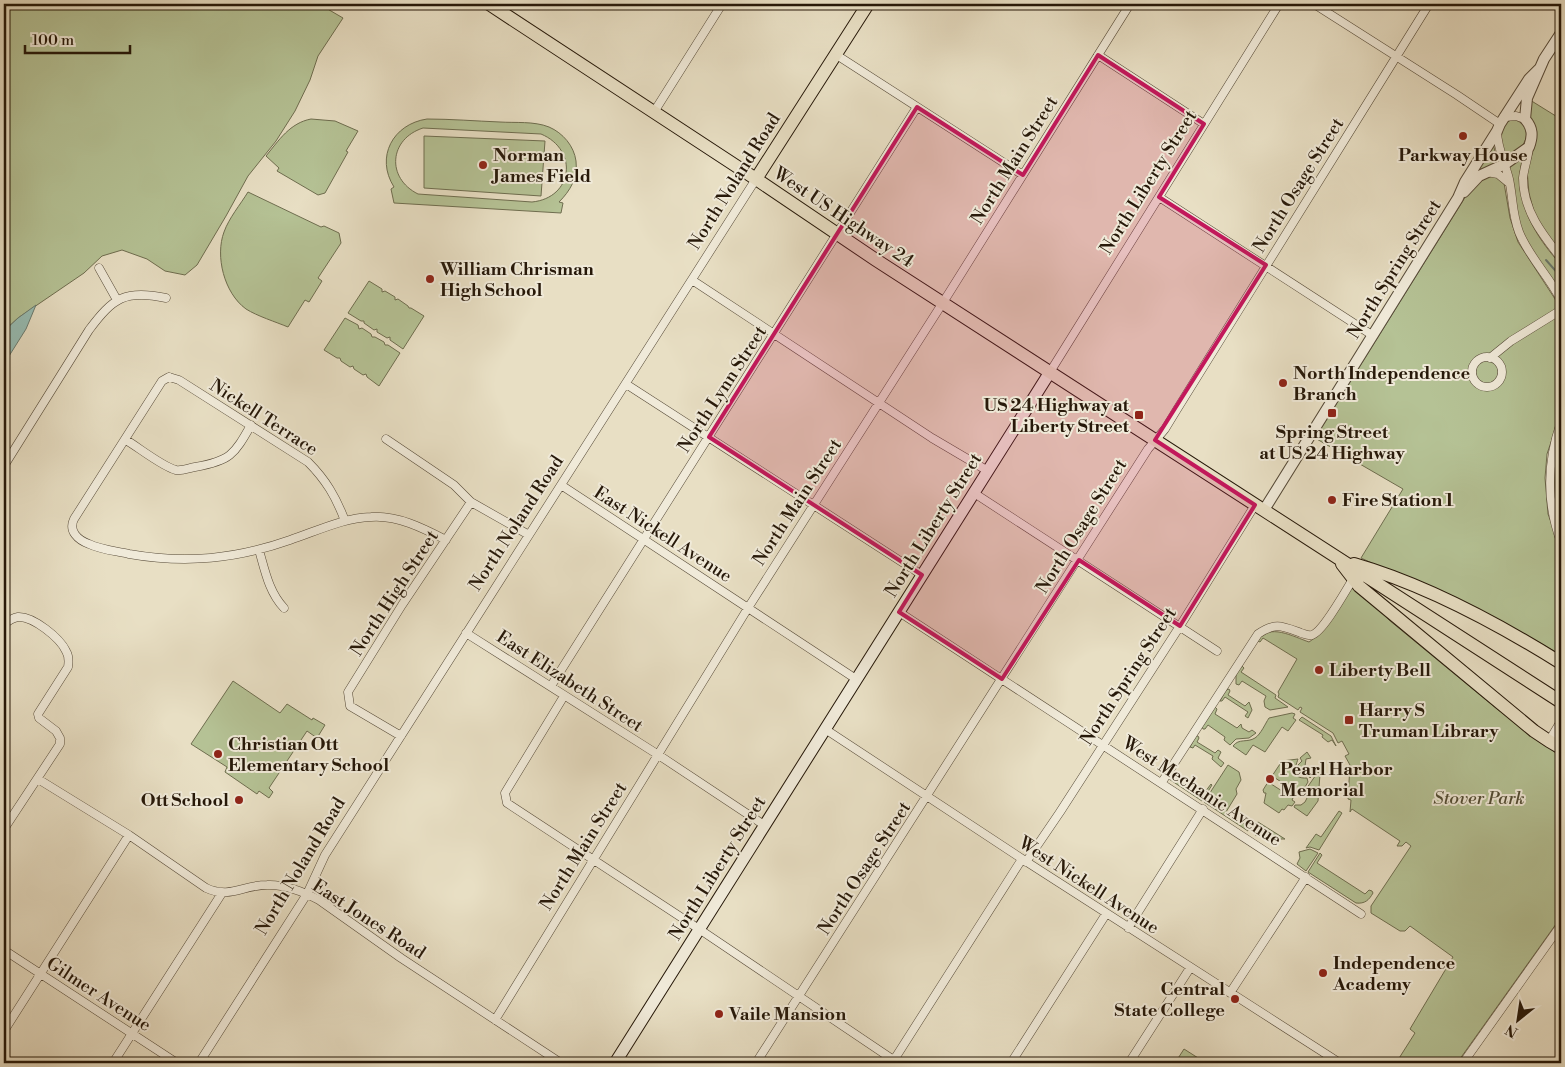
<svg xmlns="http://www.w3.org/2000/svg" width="1565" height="1067" font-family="'Libre Bodoni',serif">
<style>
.green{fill:#b5c295;stroke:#6e6d4f;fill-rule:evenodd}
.water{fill:#97bdb4;stroke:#6a7b70}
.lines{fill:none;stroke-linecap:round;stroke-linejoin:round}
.stream{stroke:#6a7b70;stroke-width:2}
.minor-casing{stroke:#564a38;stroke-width:9}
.tertiary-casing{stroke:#564a38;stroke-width:12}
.secondary-casing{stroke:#261809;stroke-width:13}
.primary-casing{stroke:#261809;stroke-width:14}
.minor{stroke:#f0ead9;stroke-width:8}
.tertiary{stroke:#f0ead9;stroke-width:10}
.secondary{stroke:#f0ead9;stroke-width:11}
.primary{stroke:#e8dfc4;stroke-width:12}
.marked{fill:#c2185b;fill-opacity:0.2;stroke:#c2185b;stroke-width:4;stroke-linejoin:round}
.poi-dot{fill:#8f2418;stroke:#f0ead9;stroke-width:2}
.labels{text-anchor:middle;stroke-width:4;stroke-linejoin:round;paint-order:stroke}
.poi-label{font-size:18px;font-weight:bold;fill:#261809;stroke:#f0ead9;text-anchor:start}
.street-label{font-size:18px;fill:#261809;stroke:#f0ead9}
.park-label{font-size:18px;font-style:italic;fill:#514b33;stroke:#f0ead9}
</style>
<rect width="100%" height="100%" fill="#e8dfc4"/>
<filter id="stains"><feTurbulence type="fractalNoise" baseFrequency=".004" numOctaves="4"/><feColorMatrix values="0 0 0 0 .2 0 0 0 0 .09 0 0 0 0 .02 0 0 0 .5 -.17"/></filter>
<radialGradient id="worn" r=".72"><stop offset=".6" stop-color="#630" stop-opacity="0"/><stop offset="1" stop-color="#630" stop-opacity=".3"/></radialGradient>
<path class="green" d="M4,4H319L343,18L318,56L310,80L295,111L276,141L248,176L226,216L197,265L185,275L165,271L147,259L122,250L102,256L84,273L18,318L4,331V151L6,149L4,147Z
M1530,100L1559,118L1561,131V253L1545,233L1534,212L1529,193L1527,170L1535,145L1529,114Z
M311,119L335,121L358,131L346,151L348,152L325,193L318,195L277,171L279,168L266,156C279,140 290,123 311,119Z
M427,119C451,119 475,121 500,122C515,123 534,121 549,127C563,133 574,146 576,161C578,178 570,191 559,202L563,203L561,213L394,203L391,189L394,187C375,157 393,124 427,119ZM423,128L541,134C579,150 573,198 532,202L418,194C386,178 389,139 423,128Z
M1513,119C1541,128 1519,158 1505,154C1501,143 1500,136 1504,124Z
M424,136L545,141L541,196L424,188Z
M1493,143L1498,164L1475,176L1491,144Z
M1522,157C1522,164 1519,172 1520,180C1522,215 1539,240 1561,265V294L1527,243L1518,222L1509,167Z
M1496,175L1504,183L1510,218L1518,242L1555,299L1561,314V412L1547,454L1545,478L1548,514L1561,549V655L1519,631L1361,558L1403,489L1315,438L1469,191L1487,176Z
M248,192L321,227L324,226L339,233L341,243L318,278L322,281L309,302L305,300L288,327C276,322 257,316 246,309C224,293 215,256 224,232C229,218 240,205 248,192Z
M369,281L382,289V292L385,291L395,297V300L398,299L408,306L409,308H411L424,316L403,349L390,340V337L387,338L377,332V329L374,330L364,323V321H361L348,313Z
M345,318L358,325L359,329L362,328L371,334L372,337H375L384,342L385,345H388L400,353L379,386L367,377L366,374L363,375L354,369L353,366L350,367L341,361L340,358H337L324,350Z
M1561,431V530C1549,498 1553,463 1561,431Z
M1352,587L1380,609L1389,620L1497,709L1561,757V917L1457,1063H1396L1415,1033L1410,1029L1453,957L1410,926L1405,931H1400L1371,913V906L1411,846L1406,842L1402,846H1397L1400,841L1352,809L1350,812L1351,800L1348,799L1350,765L1345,756L1349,754L1342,741L1338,743L1333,733L1300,712L1302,708L1300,707L1298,710L1278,697L1279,694L1278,692L1297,659L1263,638L1260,642L1258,641C1268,622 1294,637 1309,642L1319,635Z
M1242,666L1244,668L1241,672L1276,695L1275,698L1288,707L1270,710L1265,707L1264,701L1266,696L1242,681L1239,685L1236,684V674Z
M233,681L280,713L287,704L312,720L313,718L325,725L317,738L307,731L269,788L273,792L269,798L259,791L257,794L225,772L227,767L191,744Z
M1229,689L1230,691L1228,695L1245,706L1249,702L1252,710L1248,718L1245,716L1248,712L1225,697L1222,701H1220L1226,690Z
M1215,707L1217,709L1215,714L1237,728L1241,724L1242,728L1249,732L1252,730L1256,733L1249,738L1236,739L1230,745L1224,740L1225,737L1208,725L1205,729H1203L1202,727Z
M1292,713L1295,714L1293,718L1296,720L1288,731L1282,727L1265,752L1253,745L1246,755L1233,746C1239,738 1247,743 1255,738C1261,734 1265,724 1269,718Z
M1302,717L1331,736L1336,746L1332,740L1328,742L1322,737L1323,735L1299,720Z
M1196,736H1198L1199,738L1197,742L1215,753L1218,750L1221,752L1218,758L1224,763L1221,767L1212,759L1213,756L1195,745L1193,748L1190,747Z
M1307,752L1311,758L1306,759L1305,766L1308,772L1313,773L1316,772L1310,778L1308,775H1301L1297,770L1298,765L1302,761L1300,758Z
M1298,759C1295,768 1291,779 1307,778L1308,782L1302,792L1298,790L1297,792L1272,776L1282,761Z
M1228,765L1239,772L1241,780L1236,789L1237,794L1226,812L1246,825L1248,831L1204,802Z
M1175,771L1178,774L1176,779L1202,796L1211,784L1212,785L1202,801L1169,779Z
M1318,772L1320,774L1318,801L1307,816L1294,807L1295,805H1301L1305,802L1307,798L1304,792Z
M1268,782L1293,798L1292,800L1295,802L1292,806L1288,805L1284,810L1282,809L1279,813L1264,803L1266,793H1264L1263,790Z
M1339,811L1342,813L1319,850L1310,847L1306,848L1316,834L1321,837Z
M1258,822L1285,839H1275L1261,830L1256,836L1254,825Z
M1310,849L1318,853L1306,871L1297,864L1300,858L1299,852Z
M1320,853L1322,855L1317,863L1365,894L1369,890L1372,891L1373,893C1369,900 1365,904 1356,903L1308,872Z
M1184,1049L1206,1063H1175Z"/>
<path class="water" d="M36,305L26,329L4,364V331L18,318Z"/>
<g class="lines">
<path class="stream" d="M1546,260L1561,277"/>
<g class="minor-casing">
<path id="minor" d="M1314,4L1457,95L1500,124
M835,54L1023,175
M1098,55L1204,124
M654,112L722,4
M1504,117L1516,116L1525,119
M1497,131C1497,147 1505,163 1509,179C1513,197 1512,214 1519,232C1529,257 1549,276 1561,300
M1529,147C1528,158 1524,168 1523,178C1523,210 1542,234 1561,258
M1487,172L1498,174L1509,183
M1159,197L1372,335
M99,268L117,300
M692,280L932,438L988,471
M1472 372a15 15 0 1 1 30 0a15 15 0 1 1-30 0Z
M1490,358L1511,341L1561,310
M1050,372L1279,4
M169,377L162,381L74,519C68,531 78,540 89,544C102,550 116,551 129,554C186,564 236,559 290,540C317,531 343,518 371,517C397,515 423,528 446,540
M169,377L179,380L308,462C326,480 336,497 345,521
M626,384L922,575
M1561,422C1547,462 1546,502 1561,542
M386,439L454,485L471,502L529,535
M126,440C138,447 163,467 176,470C182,471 189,468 195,467C230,461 234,455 251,425
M4,466L89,330C113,298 125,289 166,298
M561,485L856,679
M974,493L1217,651
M259,550C265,571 269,592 284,608
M899,612L1361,914
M4,624C8,621 13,618 18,617C33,616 60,638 66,651C69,656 69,661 68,667L38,714L39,718L56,731L60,738V744L4,829
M466,633L657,754L764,825
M551,686L917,107
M564,696L505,793L507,803L699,929L898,1063
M825,729L1030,864L1340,1063
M401,736L350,706L348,692L402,605L471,502
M1549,741L1561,721
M38,779L129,835L206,888C230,899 243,885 267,885C286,884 304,892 319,900L401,958L561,1063
M1162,782L1258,634C1275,622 1282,626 1301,633C1305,634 1308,636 1312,635C1323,632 1346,590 1353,579
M1026,862L1060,812L1180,626L1255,505
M1128,928L1203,809
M4,950L177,1063
M1230,993L1306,877
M495,1020L748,608L949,293L1130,4
M4,1031L129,835
M113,1063L222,893
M199,1063L307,894L325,855L756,179
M756,1063L1148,449L1165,429L1176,411L1429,4
M892,1063L1022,859
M1011,1063L1106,914
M1129,1063L1190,968
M1463,1063L1561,925"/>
</g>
<g class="tertiary-casing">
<path id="tertiary" d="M1464,192L1479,176L1505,164L1529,147C1533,136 1533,128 1525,119L1527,98L1544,59L1561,33
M1264,510L1458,198L1465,182L1497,131L1500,124L1529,79L1540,68"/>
</g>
<g class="secondary-casing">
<path id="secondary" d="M615,1063L1050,372"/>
</g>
<g class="primary-casing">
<path id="primary" d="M489,4L756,179L876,260L1561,702
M756,179L868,4
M1342,564L1359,586L1534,731L1549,741L1561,748
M1354,564C1427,585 1497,623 1561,663"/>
</g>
<use href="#minor" class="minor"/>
<use href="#tertiary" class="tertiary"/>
<use href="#secondary" class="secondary"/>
<use href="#primary" class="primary"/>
</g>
<path class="marked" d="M1098,55L1204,124L1159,197L1266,265L1155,440L1255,505L1180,626L1079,560L1002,679L899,612L922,575L709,437L917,107L1023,175Z"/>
<g class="poi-dot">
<circle cx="1463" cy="136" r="5"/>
<circle cx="483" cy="165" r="5"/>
<circle cx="430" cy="279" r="5"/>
<circle cx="1283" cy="383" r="5"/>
<rect x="1327" y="408" width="10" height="10" rx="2.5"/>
<rect x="1134" y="410" width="10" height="10" rx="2.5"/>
<circle cx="1332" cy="500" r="5"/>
<circle cx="1319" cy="670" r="5"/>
<rect x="1344" y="715" width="10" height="10" rx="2.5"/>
<circle cx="218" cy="754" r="5"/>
<circle cx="1270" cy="779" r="5"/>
<circle cx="239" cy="800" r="5"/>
<circle cx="1323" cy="973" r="5"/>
<circle cx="1235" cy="999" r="5"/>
<circle cx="719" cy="1014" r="5"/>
</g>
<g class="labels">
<g class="poi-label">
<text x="493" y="161">Norman<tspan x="493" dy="21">James Field</tspan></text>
<text x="1463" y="161" text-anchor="middle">Parkway House</text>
<text x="440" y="275">William Chrisman<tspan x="440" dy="21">High School</tspan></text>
<text x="1293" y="379">North Independence<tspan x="1293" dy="21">Branch</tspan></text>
<text x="1129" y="411" text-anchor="end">US 24 Highway at<tspan x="1129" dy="21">Liberty Street</tspan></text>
<text x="1332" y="438" text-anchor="middle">Spring Street<tspan x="1332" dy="21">at US 24 Highway</tspan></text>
<text x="1342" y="506">Fire Station 1</text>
<text x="1329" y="676">Liberty Bell</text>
<text x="1359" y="716">Harry S<tspan x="1359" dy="21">Truman Library</tspan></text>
<text x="228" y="750">Christian Ott<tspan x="228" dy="21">Elementary School</tspan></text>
<text x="1280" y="775">Pearl Harbor<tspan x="1280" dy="21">Memorial</tspan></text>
<text x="229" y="806" text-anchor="end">Ott School</text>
<text x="1333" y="969">Independence<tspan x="1333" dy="21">Academy</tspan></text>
<text x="1225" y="995" text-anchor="end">Central<tspan x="1225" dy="21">State College</tspan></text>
<text x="729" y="1020">Vaile Mansion</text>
</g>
<g class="street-label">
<text transform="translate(1014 160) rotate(-58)" y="6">North Main Street</text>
<text transform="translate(734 181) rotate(-58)" y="6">North Noland Road</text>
<text transform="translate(1148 182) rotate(-58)" y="6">North Liberty Street</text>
<text transform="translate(1298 185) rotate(-58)" y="6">North Osage Street</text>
<text transform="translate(844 217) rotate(34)" y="6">West US Highway 24</text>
<text transform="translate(1394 269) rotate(-58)" y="6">North Spring Street</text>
<text transform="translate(722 389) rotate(-57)" y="6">North Lynn Street</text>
<text transform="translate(264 417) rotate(33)" y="6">Nickell Terrace</text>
<text transform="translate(797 502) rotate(-57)" y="6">North Main Street</text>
<text transform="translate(516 523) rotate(-57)" y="6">North Noland Road</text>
<text transform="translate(933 525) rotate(-58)" y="6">North Liberty Street</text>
<text transform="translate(1081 526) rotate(-58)" y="6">North Osage Street</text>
<text transform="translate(663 534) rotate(33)" y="6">East Nickell Avenue</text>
<text transform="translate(394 593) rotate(-57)" y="6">North High Street</text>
<text transform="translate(1128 676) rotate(-57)" y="6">North Spring Street</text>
<text transform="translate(570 681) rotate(33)" y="6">East Elizabeth Street</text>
<text transform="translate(1202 791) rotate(33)" y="6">West Mechanic Avenue</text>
<text transform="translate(583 846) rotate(-58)" y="6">North Main Street</text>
<text transform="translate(300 866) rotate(-59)" y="6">North Noland Road</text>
<text transform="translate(717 868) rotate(-58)" y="6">North Liberty Street</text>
<text transform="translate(864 868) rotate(-57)" y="6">North Osage Street</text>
<text transform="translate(1089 885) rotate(33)" y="6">West Nickell Avenue</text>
<text transform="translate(369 919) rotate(33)" y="6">East Jones Road</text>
<text transform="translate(99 994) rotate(33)" y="6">Gilmer Avenue</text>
</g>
<g class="park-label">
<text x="1479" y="804">Stover Park</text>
</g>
</g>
<rect width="1565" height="1067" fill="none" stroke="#e8dfc4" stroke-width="20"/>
<rect x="5" y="5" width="1555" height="1057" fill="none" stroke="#261809" stroke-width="2.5"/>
<rect x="10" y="10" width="1545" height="1047" fill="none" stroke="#261809"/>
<g transform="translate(1518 1020) rotate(210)" stroke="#f0ead9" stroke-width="4" paint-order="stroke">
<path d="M0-4L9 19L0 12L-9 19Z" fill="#261809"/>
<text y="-8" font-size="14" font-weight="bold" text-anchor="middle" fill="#261809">N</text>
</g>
<path d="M25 45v8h105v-8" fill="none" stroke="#261809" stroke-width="2.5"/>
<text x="32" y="45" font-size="15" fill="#261809" stroke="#f0ead9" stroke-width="4" paint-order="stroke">100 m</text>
<rect width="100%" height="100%" filter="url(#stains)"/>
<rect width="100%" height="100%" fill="url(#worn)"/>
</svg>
